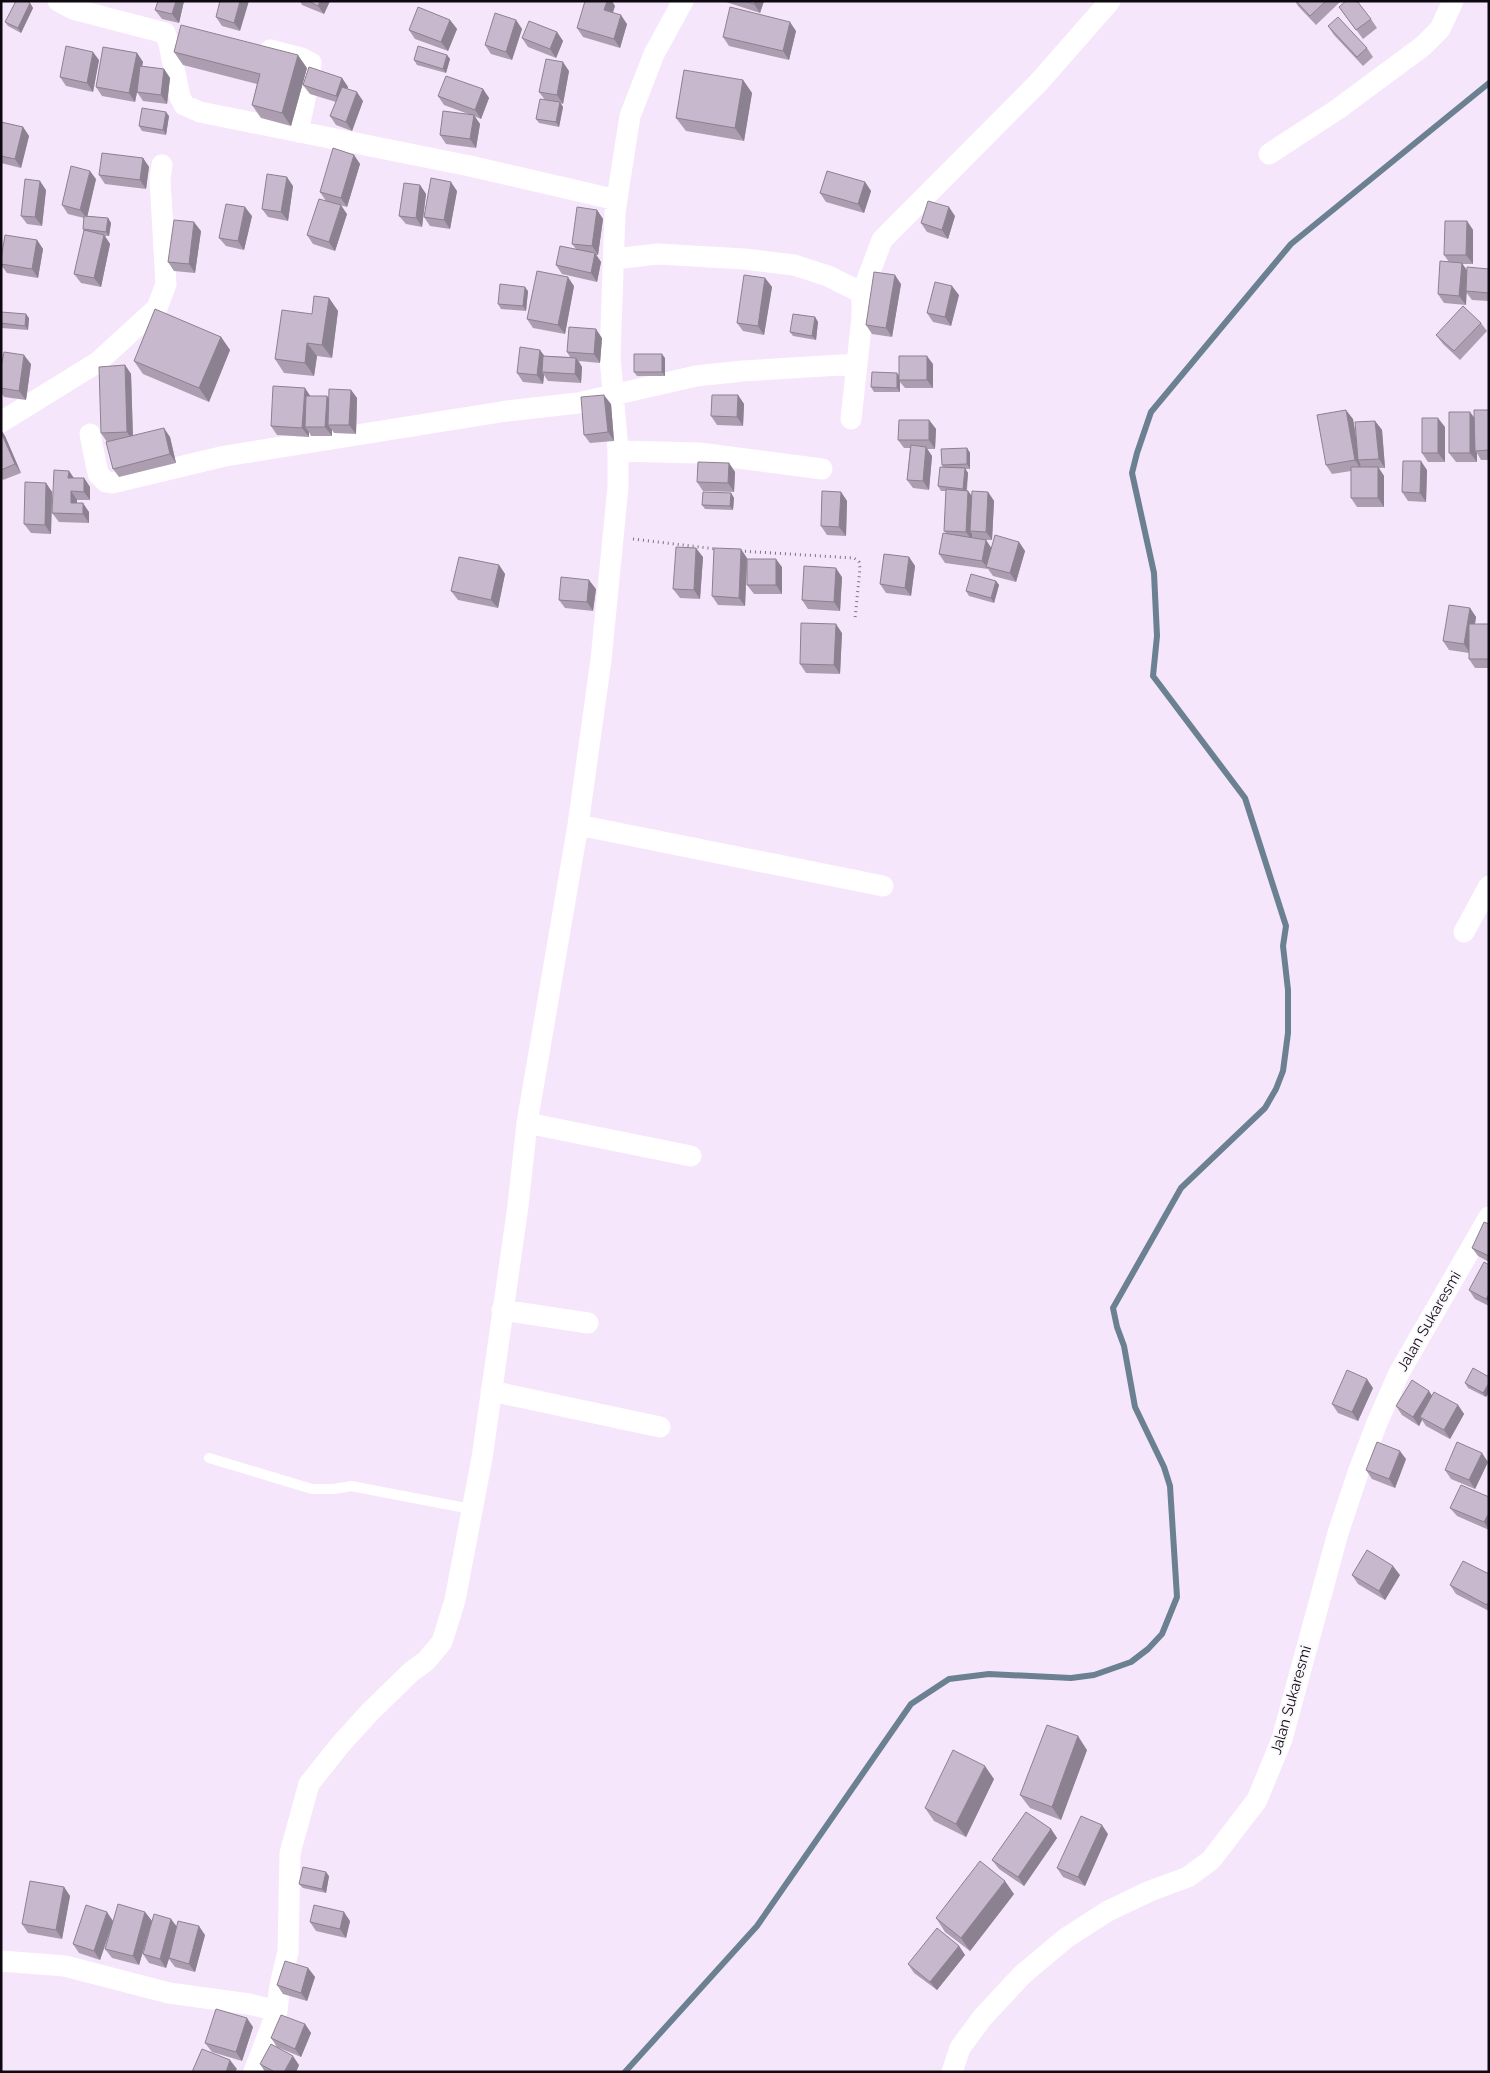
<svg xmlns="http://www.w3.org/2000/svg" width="1490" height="2073" font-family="Raleway,sans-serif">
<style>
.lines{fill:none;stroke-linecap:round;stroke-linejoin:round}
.stream{stroke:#6b8192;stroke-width:6}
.path{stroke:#7d7380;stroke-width:3;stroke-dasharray:1 4;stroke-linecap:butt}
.lane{stroke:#fff;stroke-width:10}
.street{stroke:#fff;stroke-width:21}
.wall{fill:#ac9eb0}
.shaded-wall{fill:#8c8190}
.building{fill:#c8b8cd;stroke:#8c8190}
.labels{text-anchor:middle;stroke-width:4;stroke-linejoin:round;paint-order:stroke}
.street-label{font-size:15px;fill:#0e0910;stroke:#fbf8fd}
</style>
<rect width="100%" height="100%" fill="#f6e6fb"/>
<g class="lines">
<path class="stream" d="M625,2072L757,1926L911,1704L949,1679L989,1674L1071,1678L1094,1675L1131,1662L1148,1649L1162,1634L1177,1597L1170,1486L1164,1467L1135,1407L1124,1346L1117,1327L1113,1308L1181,1188L1265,1108L1276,1089L1283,1071L1288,1033V990L1283,946L1286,926L1245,798L1153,676L1157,636L1154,573L1132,473L1137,453L1151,412L1291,244L1489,83"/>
<path class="path" d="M633,539L716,549
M740,551L854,558L859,562L860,568L855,619"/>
<path class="lane" d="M209,1458L312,1489H334L351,1486L471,1509"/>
<path class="street" d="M58,1L73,9L165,33L169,44L180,97L184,105L200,112L470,166L617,200
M270,50L301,58L311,63L310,75L298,132
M1269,154L1338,109L1423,46L1440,29L1453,1
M614,259L658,254L744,259L794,265L828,276L862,293
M851,419L862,317V293L882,240L1039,82L1110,1
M1,422L98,362L157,308L166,284L160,179L162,165
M90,434L98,474L106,482L112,483L225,456L507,411L578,403L696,376L742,371L857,364
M618,451L699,453L822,469
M578,825L883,886
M1464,932L1489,886
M527,1123L691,1156
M502,1310L588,1323
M491,1391L660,1427
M1,1961L65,1966L169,1993L249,2004L277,2011
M254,2072L277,2011L280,1985L288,1952L290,1853L309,1784L340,1745L369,1713L411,1672L426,1661L442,1642L455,1600L482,1458L518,1206L527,1123L578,825L601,660L618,487V451L610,357L615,213L619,186L630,116L654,54L683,1
M952,2072L960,2048L982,2018L1022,1975L1066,1938L1108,1911L1150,1891L1188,1877L1211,1860L1257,1800L1282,1739L1338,1533L1359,1470L1377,1423L1399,1373L1489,1217"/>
</g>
<path class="wall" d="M184,1L179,23L162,19L155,10Z
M220,1L240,31L222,26L216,17Z
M300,1H330L324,14L302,5Z
M723,1H764L760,13Z
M1295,1H1341L1316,25L1298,6Z
M30,3L33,8L21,33L8,26L5,22Z
M615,6L612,13L627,24L620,48L583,37L577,28Z
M1339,7L1371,19L1377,28L1363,39Z
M450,20L457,29L448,51L415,39L409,30Z
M516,20L522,29L512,60L491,54L485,45Z
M1328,26L1367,48L1373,57L1363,66L1334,35Z
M796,31L789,60L729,46L723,37Z
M557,32L563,41L556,58L528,47L522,38Z
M174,52L307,68L291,126L261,118L252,105L257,84L183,65Z
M137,53L143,62L142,66L164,69L170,78L167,104L143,101L137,92L135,102L102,96L96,87Z
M447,55L450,59L446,73L417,65L414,60Z
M99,60L93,92L66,86L60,77Z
M569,71L563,104L560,103L563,107L559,127L539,123L536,119L545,100L539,92Z
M342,78L348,87L347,89L363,101L352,131L336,125L330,116L336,102L310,94L303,85Z
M743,80L752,93L744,141L686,131L676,118Z
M483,89L489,98L481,119L474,116L480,124L476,148L446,144L440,135L471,115L444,105L438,96Z
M169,116L166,135L142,131L139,126Z
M1,122L23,127L29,136L21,168L1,163Z
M354,155L360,164L347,207L326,201L320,192Z
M143,158L149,167L146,189L105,184L99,175Z
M96,179L87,216L108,218L111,223L109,236H105L110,244L101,287L81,283L74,274L84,231L83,229L84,218L68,214L62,205Z
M865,182L871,191L864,213L826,202L820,193Z
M420,185L426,194L422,227L406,224L399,216Z
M293,186L288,221L268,217L262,209Z
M46,190L42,226L27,224L21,216Z
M457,191L450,229L430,226L424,217Z
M597,210L603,219L598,255H596L601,262L597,282L562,274L556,265L576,249L572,244Z
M347,214L335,251L313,244L307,235Z
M252,216L244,250L226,246L219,238Z
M955,216L948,239L927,232L921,223Z
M1467,221L1473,230V264H1462L1467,271L1489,269V301L1472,300L1466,292V305L1444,303L1438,294L1449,262L1444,255Z
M201,231L195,273L174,271L168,262Z
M37,240L43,249L38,278L7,273L1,265V259Z
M765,278L772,287L764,335L743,331L737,323Z
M901,284L892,337L872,334L866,325Z
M574,286L565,334L533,328L527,319Z
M528,291L526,311L501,309L498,304Z
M959,295L951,326L933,322L927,313Z
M329,298L338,311L332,358L317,356L314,376L284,373L275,359L312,314Z
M1,312L29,318L28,330L1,328Z
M815,317L818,322L816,340L793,336L790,332Z
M1481,323L1487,331L1460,360L1443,344L1436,335Z
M221,337L230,350L209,402L143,374L134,361Z
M602,338L600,363L579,361L582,367L581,383L548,381L544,375L543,384L523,382L517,373L544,356L570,357L567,352Z
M665,358V376H637L634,372Z
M31,364L26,400L4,397L1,392V388Z
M933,364V388H905L900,382V392H874L871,387L899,375Z
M125,365L131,374L133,436L170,437L176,463L119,477L113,469L109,442H107L101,433Z
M351,390L357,398L356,434L334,433L332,430V436H311L309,432V437L277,435L271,426L310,396H327L329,399Z
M738,395L744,404L743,426L717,425L711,416Z
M611,404L614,441L590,443L584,435Z
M1489,410V460H1481L1477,453V462H1456L1449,453L1474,418Z
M1353,419L1356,440L1375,421L1382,430L1385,468H1379L1384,476V507H1357L1351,498V471L1332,474L1326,465Z
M929,420L936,429L935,449H927L932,456L929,490L913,488L907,480L910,448H904L898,440Z
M1445,427V462H1428L1422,453Z
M1,430L5,436L21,473L3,480L1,477Z
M967,448L970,453V469H965L968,473L967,490L968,491L972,496L988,492L994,501L992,540H986L991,548L1019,542L1025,551L1016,582L993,576L988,569L945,563L939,554L947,534L944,531L946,491H941L938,486L943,467L942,465Z
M729,463L735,472L734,492L703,491L697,482Z
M1427,470L1426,502L1408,501L1402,492Z
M69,471L74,478H84L90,487V500H77V503L89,512V523L59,522L52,513Z
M46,483L52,492L51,534L31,533L24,524Z
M841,492L847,501L846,536L827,535L821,526Z
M731,493L734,498L733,510L705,509L702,505Z
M703,557L700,599L680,598L673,589Z
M909,557L915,566L911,596L886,593L880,584Z
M747,558V559L782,567V594H754L747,585V561L745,606L718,605L712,596Z
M499,565L505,574L498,608L458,600L451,591Z
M842,577L840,611L808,609L802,600Z
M996,581L999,585L994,603L969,596L966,591Z
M596,589L593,611L565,608L559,600Z
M1470,608L1476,617L1475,624H1489V668H1475L1469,659V653L1449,650L1443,641Z
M842,633L840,674L806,673L800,664Z
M1489,1224V1262L1478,1256L1472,1248Z
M1489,1265V1306L1475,1299L1469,1290Z
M1489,1377L1486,1397L1468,1388L1465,1383Z
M1373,1388L1358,1421L1338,1413L1332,1404Z
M1432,1395L1458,1405L1464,1414L1450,1439L1426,1426L1422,1420L1419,1426L1402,1415L1396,1406Z
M1406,1459L1395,1488L1372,1479L1366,1470Z
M1488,1462L1475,1489L1451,1479L1445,1470Z
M1489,1497V1530L1457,1516L1450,1508Z
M1489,1574V1611L1456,1594L1450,1585Z
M1352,1575H1400L1385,1600L1358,1584Z
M1087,1750L1061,1820L1030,1808L1020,1795Z
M994,1779L966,1837L934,1821L925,1808Z
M1051,1829L1057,1838L1024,1886L999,1869L992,1860Z
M1108,1834L1085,1886L1063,1877L1057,1868Z
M329,1876L326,1893L303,1888L299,1884Z
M64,1887L70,1896L62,1939L28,1933L22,1924Z
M1014,1894L970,1951L945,1932L936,1918Z
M145,1912L152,1921L139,1965L112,1958L105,1949L113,1923L100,1960L79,1953L73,1944L113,1921Z
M350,1921L346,1938L316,1931L310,1922Z
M177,1926L205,1935L195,1972L175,1967L169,1959L166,1968L149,1963L143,1954Z
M959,1946L965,1955L937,1990L914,1973L908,1964Z
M308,1968L315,1977L307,2001L283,1994L277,1985Z
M305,2024L311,2033L301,2057L277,2047L271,2038Z
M253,2027L242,2061L212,2052L205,2043Z
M260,2064L299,2065L296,2072H265Z"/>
<path class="shaded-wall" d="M176,1H184L179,23L172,14Z
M240,1H249L240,31L234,23Z
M320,1H330L324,14L318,6Z
M607,1H612L615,6L611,19L604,10Z
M755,1H764L760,13L754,4Z
M30,3L33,8L21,33L18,28Z
M621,15L627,24L620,48L614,39Z
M450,20L457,29L448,51L441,42Z
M516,20L522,29L512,60L506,52Z
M790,22L796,31L789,60L783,51Z
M557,32L563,41L556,58L550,49Z
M93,52L99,60L93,92L87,83Z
M137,53L143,62L135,102L129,93Z
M298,55L307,68L291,126L282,113Z
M447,55L450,59L446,73L443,69Z
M563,62L569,71L563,104L557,95Z
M164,69L170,78L167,104L161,95Z
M342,78L348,87L342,104L336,96Z
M743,80L752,93L744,141L735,128Z
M483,89L489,98L481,119L475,110Z
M357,92L363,101L352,131L346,122Z
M560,102L563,107L559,127L556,122Z
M166,112L169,116L166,135L163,130Z
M474,115L480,124L476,148L470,139Z
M23,127L29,136L21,168L15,159Z
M354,155L360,164L347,207L341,198Z
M143,158L149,167L146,189L140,180Z
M90,171L96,179L87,218L80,210Z
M287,177L293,186L288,221L281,212Z
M40,181L46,190L42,226L35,217Z
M451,182L457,191L450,229L444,220Z
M865,182L871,191L864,213L858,204Z
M420,185L426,194L422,227L416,218Z
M341,205L347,214L335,251L329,242Z
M245,207L252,216L244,250L238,241Z
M949,207L955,216L948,239L942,230Z
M597,210L603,219L598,255L592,246Z
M108,218L111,223L109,236L106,232Z
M1467,221L1473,230V264L1466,255Z
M194,222L201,231L195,273L189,264Z
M104,235L110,244L101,287L94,278Z
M37,240L43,249L38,278L32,269Z
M595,253L601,262L597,282L591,273Z
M1462,263L1468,272L1466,305L1459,296Z
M895,275L901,284L892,337L886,328Z
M568,277L574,286L565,334L558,325Z
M765,278L772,287L764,335L758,326Z
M952,286L959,295L951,326L945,317Z
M525,287L528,291L526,311L523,306Z
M329,298L338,311L332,358L322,345Z
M26,314L29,318L28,330L25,326Z
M815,317L818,322L816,340L812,336Z
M596,329L602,338L600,363L594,354Z
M221,337L230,350L209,402L199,388Z
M307,343L317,356L314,376L305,363Z
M540,350L546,358L542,372L544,375L543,384L537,375Z
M662,354L665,358V376L662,372Z
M24,355L31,364L26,400L19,391Z
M927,356L933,364V388L927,380Z
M576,358L582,367L581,383L575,374Z
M125,365L131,374L133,441L127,432Z
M897,373L900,377L899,380L900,382V392L897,388Z
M305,388L311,397L305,427L309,432V437L302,428Z
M351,390L357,398L356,434L349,425Z
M604,395L611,404L614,441L608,432Z
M738,395L744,404L743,426L737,417Z
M327,396L333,405L328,425L332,430V436L325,427Z
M1346,410L1353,419L1360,460H1358L1360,463L1361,469L1355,460Z
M1470,412L1477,421L1475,451L1477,453V462L1470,453Z
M1438,418L1445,427V462L1438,453Z
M929,420L936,429L935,449L929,440Z
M1375,421L1382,430L1385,468L1379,459Z
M164,428L170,437L176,463L170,454Z
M1,430L5,436L21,473L15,464L1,432Z
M926,447L932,456L929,490L923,481Z
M967,448L970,453V469L967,464Z
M1421,461L1427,470L1426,502L1420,493Z
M729,463L735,472L734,492L728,483Z
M1378,467L1384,476V507L1378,498Z
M965,468L968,473L966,493L963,489Z
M69,471L75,480L68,478Z
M84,478L90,487V500L84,492Z
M46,483L52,492L51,534L45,525Z
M71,491L77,500V512L71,503Z
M968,491L974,499L970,531L972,534V540L966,532Z
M841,492L847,501L846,536L839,527Z
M988,492L994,501L992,540L986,532Z
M731,493L734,498L733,510L730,506Z
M83,503L89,512V523L83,514Z
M986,540L992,549L987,567L982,561Z
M1019,542L1025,551L1016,582L1010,573Z
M696,548L703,557L700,599L694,590Z
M741,549L747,558L745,606L739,598Z
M909,557L915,566L911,596L905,588Z
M776,559L782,567V594L776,585Z
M499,565L505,574L498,608L491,600Z
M836,568L842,577L840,611L834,602Z
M589,580L596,589L593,611L587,602Z
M996,581L999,585L994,603L991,598Z
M1470,608L1476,617L1470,653L1464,644Z
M836,624L842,633L840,674L834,665Z
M1489,1294V1303L1486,1299Z
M1367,1379L1373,1388L1358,1421L1352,1412Z
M1489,1383V1393L1486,1397L1483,1393Z
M1429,1391L1435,1400L1420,1417L1422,1420L1419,1426L1413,1417Z
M1458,1405L1464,1414L1450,1439L1444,1430Z
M1400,1451L1406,1459L1395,1488L1389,1479Z
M1482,1453L1488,1462L1475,1489L1469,1480Z
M1489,1513V1529L1484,1522Z
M1393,1566L1400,1575L1385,1600L1379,1591Z
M1078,1736L1087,1750L1061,1820L1052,1807Z
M985,1766L994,1779L966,1837L956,1824Z
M1102,1825L1108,1834L1085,1886L1078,1877Z
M1051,1829L1057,1838L1024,1886L1018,1877Z
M326,1872L329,1876L326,1893L322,1889Z
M1005,1881L1014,1894L970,1951L961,1938Z
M64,1887L70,1896L62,1939L56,1930Z
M107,1912L113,1921L100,1960L94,1951Z
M145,1912L152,1921L139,1965L133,1956Z
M344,1912L350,1921L346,1938L340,1929Z
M171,1919L178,1928L166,1968L160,1959Z
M199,1926L205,1935L195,1972L189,1964Z
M959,1946L965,1955L937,1990L930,1982Z
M308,1968L315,1977L307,2001L301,1993Z
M247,2018L253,2027L242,2061L236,2052Z
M305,2024L311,2033L301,2057L295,2049Z
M293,2056L299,2065L296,2072H284Z
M230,2060L237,2069L235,2072H226Z"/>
<path class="building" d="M16,1H27L30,3L18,28L5,22Z
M158,1H176L172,14L155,10Z
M220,1H240L234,23L216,17Z
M308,1H320L318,6Z
M585,1H607L604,10L621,15L614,39L577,28Z
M744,1H755L754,4Z
M1296,1H1326L1310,16Z
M1346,1H1357L1371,19L1356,30L1339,7Z
M418,7L450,20L441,42L409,30Z
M730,7L790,22L783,51L723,37Z
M495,13L516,20L506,52L485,45Z
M1338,17L1367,48L1357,57L1328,26Z
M529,21L557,32L550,49L522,38Z
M181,25L298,55L282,113L252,105L260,74L174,52Z
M66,46L93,52L87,83L60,77Z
M418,46L447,55L443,69L414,60Z
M103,47L137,53L129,93L96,87Z
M546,59L563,62L557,95L539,92Z
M140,66L164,69L161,95L137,92Z
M309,67L342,78L336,96L303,85Z
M684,70L743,80L735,128L676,118Z
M446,76L483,89L475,110L438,96Z
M342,87L357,92L346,122L330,116Z
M540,99L560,102L556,122L536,119Z
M142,108L166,112L163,130L139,126Z
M443,111L474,115L470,139L440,135Z
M1,122L23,127L15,159L1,156Z
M333,148L354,155L341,198L320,192Z
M102,153L143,158L140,180L99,175Z
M71,166L90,171L80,210L62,205Z
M827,171L865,182L858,204L820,193Z
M267,174L287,177L281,212L262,209Z
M431,178L451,182L444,220L424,217Z
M25,179L40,181L35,217L21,216Z
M404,183L420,185L416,218L399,216Z
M319,199L341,205L329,242L307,235Z
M928,201L949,207L942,230L921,223Z
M226,204L245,207L238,241L219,238Z
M577,207L597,210L592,246L572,244Z
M84,216L108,218L106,232L83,229Z
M174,220L194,222L189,264L168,262Z
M1445,221H1467L1466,255H1444Z
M84,230L104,235L94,278L74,274Z
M5,235L37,240L32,269L1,264V259Z
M560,246L595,253L591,273L556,265Z
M1440,261L1462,263L1459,296L1438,294Z
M1467,267L1489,269V293L1466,291Z
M537,271L568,277L558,325L527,319Z
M874,272L895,275L886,328L866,325Z
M744,275L765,278L758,326L737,323Z
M935,282L952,286L945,317L927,313Z
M500,284L525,287L523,306L498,304Z
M314,296L329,298L322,345L307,343L305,363L275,359L282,310L312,314Z
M1463,306L1481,323L1454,351L1436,335Z
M155,309L221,337L199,388L134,361Z
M1,312L26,314L25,326L1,323Z
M793,314L815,317L812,336L790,332Z
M569,327L596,329L594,354L567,352Z
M520,347L540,350L537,375L517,373Z
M4,352L24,355L19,391L1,388V367Z
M634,354H662V372H634Z
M543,356L576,358L575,374L542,372Z
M899,356H927V380H899Z
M125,365L127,432L101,433L99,367Z
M872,372L897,373V388L871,387Z
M273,386L305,388L302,428L271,426Z
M329,389L351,390L349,425H328Z
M604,395L608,432L584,435L581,397Z
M712,395H738L737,417L711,416Z
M306,396H327L325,427H305Z
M1346,410L1355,460L1326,465L1317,415Z
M1474,410H1489V450L1475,451Z
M1449,412H1470V453H1449Z
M1422,418H1438V453H1422Z
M899,420H929V440H898Z
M1375,421L1379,459L1358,460L1355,422Z
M164,428L170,454L113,469L106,442Z
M1,432L15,464L1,470Z
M911,445L926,447L923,481L907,480Z
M967,448V464L942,465L941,449Z
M1403,461H1421L1420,493L1402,492Z
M698,462L729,463L728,483L697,482Z
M940,467L965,468L963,489L938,486Z
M1351,467H1378V498H1351Z
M54,470L69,471L68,478H84V492L71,491V503H83V514L52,513Z
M25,482L46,483L45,525L24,524Z
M946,489L968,491L966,532L944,531Z
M822,491L841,492L839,527L821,526Z
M972,491L988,492L986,532L970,531Z
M703,492L731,493L730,506L702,505Z
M943,533L986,540L982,561L939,554Z
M995,535L1019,542L1010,573L986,567Z
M676,547L696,548L694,590L673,589Z
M714,548L741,549L739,598L712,596Z
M884,554L909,557L905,588L880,584Z
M459,557L499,565L491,600L451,591Z
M747,559H776V585H747Z
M804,566L836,568L834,602L802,600Z
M971,574L996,581L991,598L966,591Z
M561,577L589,580L587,602L559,600Z
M1449,605L1470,608L1464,644L1443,641Z
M801,623L836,624L834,665L800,664Z
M1469,624H1489V659H1469Z
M1484,1222L1489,1224V1256L1472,1248Z
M1484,1262L1489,1265V1294L1486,1299L1469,1290Z
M1473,1368L1489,1377V1383L1483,1393L1465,1383Z
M1347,1370L1367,1379L1352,1412L1332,1404Z
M1412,1380L1429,1391L1413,1417L1396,1406Z
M1434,1392L1458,1405L1444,1430L1420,1417Z
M1377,1442L1400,1451L1389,1479L1366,1470Z
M1457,1442L1482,1453L1469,1480L1445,1470Z
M1461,1485L1489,1497V1513L1484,1522L1450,1508Z
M1367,1550L1393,1566L1379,1591L1352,1575Z
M1463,1561L1489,1574V1602L1487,1605L1450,1585Z
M1047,1725L1078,1736L1052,1807L1020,1795Z
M953,1750L985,1766L956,1824L925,1808Z
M1026,1812L1051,1829L1018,1877L992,1860Z
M1081,1816L1102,1825L1078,1877L1057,1868Z
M980,1861L1005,1881L961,1938L936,1918Z
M303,1867L326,1872L322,1889L299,1884Z
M30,1881L64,1887L56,1930L22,1924Z
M118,1904L145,1912L133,1956L105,1949Z
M86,1905L107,1912L94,1951L73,1944Z
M314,1905L344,1912L340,1929L310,1922Z
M154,1914L171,1919L160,1959L143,1954Z
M178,1921L199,1926L189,1964L169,1958Z
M937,1928L959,1946L930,1982L908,1964Z
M285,1961L308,1968L301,1993L277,1985Z
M216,2009L247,2018L236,2052L205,2043Z
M281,2015L305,2024L295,2049L271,2038Z
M271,2044L293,2056L284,2072H275L260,2064Z
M202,2049L230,2060L226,2072H192Z"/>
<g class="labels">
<g class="street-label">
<text transform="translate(1429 1321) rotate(-60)" y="5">Jalan Sukaresmi</text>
<text transform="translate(1291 1700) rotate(-74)" y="5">Jalan Sukaresmi</text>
</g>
</g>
<rect width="1490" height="2073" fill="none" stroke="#0e0910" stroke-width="5"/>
</svg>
